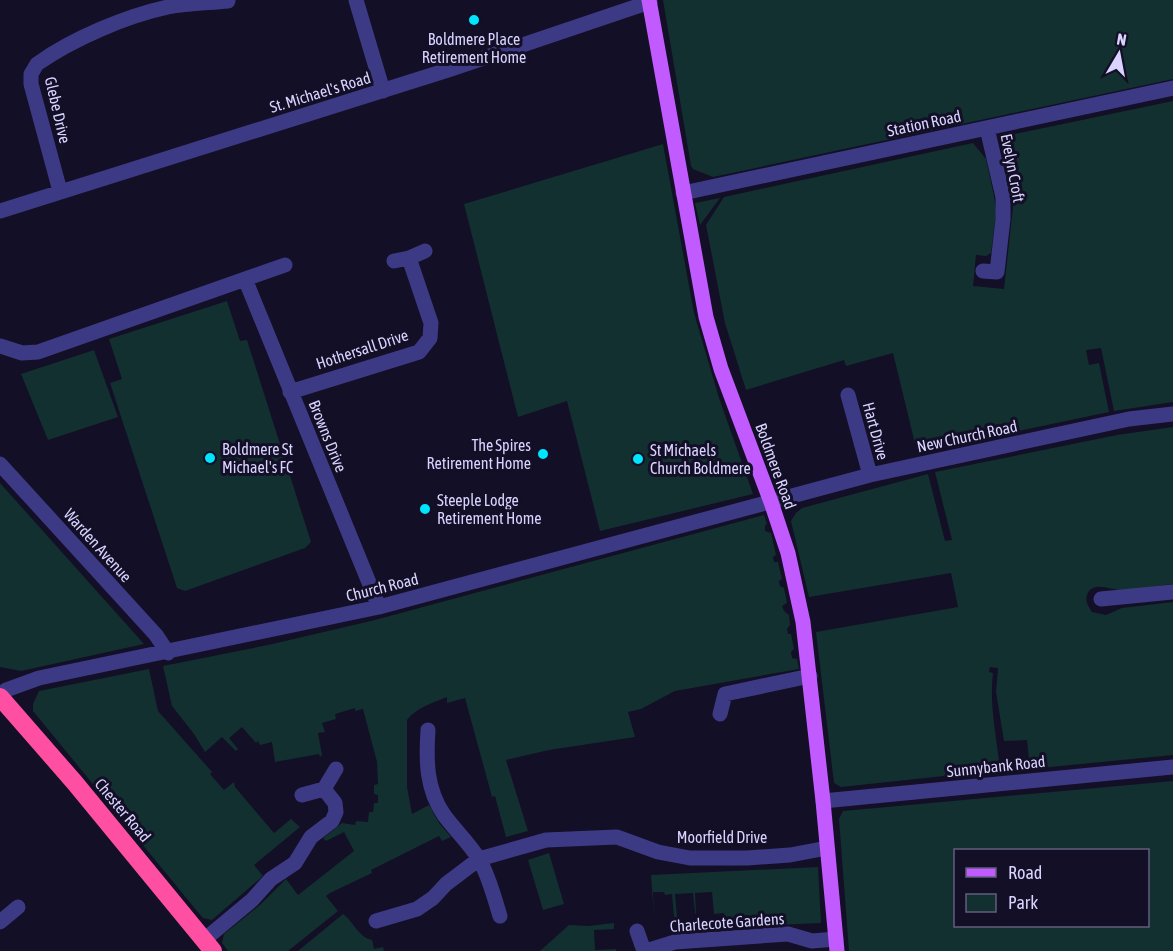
<svg xmlns="http://www.w3.org/2000/svg" width="1173" height="951" font-family="'Asap Condensed',sans-serif">
<style>
.green{fill:#12302f;fill-rule:evenodd}
.lines{fill:none;stroke-linecap:round;stroke-linejoin:round}
.minor{stroke:#3d3a85;stroke-width:15}
.major{stroke:#c25bff;stroke-width:15}
.highway{stroke:#ff4fa3;stroke-width:18}
.poi-dot{fill:#00e5ff;stroke:#130f26;stroke-width:2}
.labels{text-anchor:middle;stroke-width:6;stroke-linejoin:round;paint-order:stroke}
.poi-label{font-size:16px;fill:#d9d4ff;stroke:#130f26;text-anchor:start}
.street-label{font-size:16px;fill:#d9d4ff;stroke:#130f26}
</style>
<rect width="100%" height="100%" fill="#130f26"/>
<path class="green" d="M663,0H1173V79L713,177L693,169L691,166Z
M1173,101V402L1114,411L1101,348L1086,350L1089,365L1099,363L1109,412L917,452L893,353L846,366L844,360L746,390L725,323L706,225L724,197L973,143L986,159L994,196L996,213L991,253L986,256L976,255L973,286L1004,289L1013,207L1002,153L1010,135Z
M663,144L694,313L719,398L753,494L600,531L567,401L518,417L464,204Z
M720,198L700,225L695,203Z
M227,301L240,341L247,340L311,542L305,548L185,591L177,588L110,383L122,379L109,339Z
M94,350L118,417L48,440L21,374Z
M1173,427V584C1156,586 1138,590 1121,590C1111,590 1092,580 1087,595C1085,601 1088,606 1092,612L1106,615L1122,608L1173,602V755L1030,769L1027,740L1004,741L996,692L998,668L990,667L989,672L993,673C989,705 997,738 1000,770L841,787L834,783L816,632L958,607L951,573L809,597L791,521L796,513L802,508L928,474L945,541L952,540L935,472L1117,435Z
M0,483L144,644L21,671L0,667Z
M764,515L767,524L765,525V531L771,533L776,555L773,557L774,562H778L782,579L779,581L780,586L784,588L787,603L782,606L784,611L789,615L790,625L787,629L788,634H791L794,649L791,652L792,658L797,659L799,669L675,691L641,709L628,712L635,737L549,750L506,760L528,831L506,837L495,796L492,797L465,698L447,703V697C432,703 416,708 407,720V787L412,814L429,805L439,823L451,837L442,841L439,836L371,870L372,873L330,893L326,896L338,911L288,951H228L222,943L224,934L261,904L286,879L298,895L354,851L344,832L326,841L323,838L342,823L355,825L356,821L368,822L369,812H373L374,803H378V795L374,794V785L378,784L377,762L363,709L355,711V708L335,714L336,719L322,723L325,732L318,733L322,755L320,757L319,754L275,762L272,742L260,745L258,741L256,743L242,727L229,738L238,749L236,751L222,737L205,752L194,734L172,706L163,666L268,645L375,620Z
M149,669L158,711L212,772L210,774L224,790L234,782L235,787L274,833L291,819L300,827L254,865L263,876L212,920L203,918L197,911L33,711V704L39,691Z
M1173,781V951H849L839,819L843,811ZM956,850H1148V926H956Z
M549,853L564,904L543,910L528,860Z
M818,867L821,923L725,927L724,913L714,914L712,892L695,893L696,914L695,913L693,893L675,894L677,917H674L672,894L665,895L664,892H653L654,916L651,875Z
M343,914C354,922 358,937 372,940L374,949L383,947L384,951H298Z
M614,923V929L594,930L595,950L616,949V951H540L569,925L588,926Z"/>
<g class="lines">
<path class="minor" d="M356,0L383,91
M60,191L31,84V74L37,64C72,39 126,16 168,7C188,3 209,3 228,1
M683,193L1173,88
M0,211L451,69L650,2
M409,258L425,251
M983,271L997,272L1003,219V197L987,128
M245,279L379,607
M0,346L22,353L38,352L285,265
M290,392L419,352L430,338L431,323L409,258L394,261
M848,395L870,475
M0,464L156,635L168,653
M1101,599L1173,592
M0,695L6,690L39,678L379,607L870,475L1129,419L1173,414
M720,714L725,694L810,676
M428,730C426,760 426,789 444,815C455,830 469,843 479,859C489,876 494,897 500,916
M302,795L324,789L336,769
M823,801L1173,767
M376,921L417,909L433,898L446,884L479,859L546,840L617,837L658,852L690,858H747L790,855L827,848
M0,922L18,907
M637,931L644,951
M204,940L252,900L271,879L295,863L311,837L332,821L336,812L335,803L324,789
M646,951L675,942L788,934L812,941L836,939"/>
<path class="major" d="M649,0L706,317L721,369L771,502L788,553L803,622L823,801L837,951"/>
<path class="highway" d="M0,697L75,783L213,951"/>
</g>
<g class="poi-dot">
<circle cx="474" cy="20" r="6"/>
<circle cx="543" cy="454" r="6"/>
<circle cx="210" cy="458" r="6"/>
<circle cx="638" cy="459" r="6"/>
<circle cx="425" cy="509" r="6"/>
</g>
<g class="labels">
<g class="poi-label">
<text x="474" y="45" text-anchor="middle">Boldmere Place<tspan x="474" dy="18">Retirement Home</tspan></text>
<text x="531" y="451" text-anchor="end">The Spires<tspan x="531" dy="18">Retirement Home</tspan></text>
<text x="222" y="455">Boldmere St<tspan x="222" dy="18">Michael's FC</tspan></text>
<text x="650" y="456">St Michaels<tspan x="650" dy="18">Church Boldmere</tspan></text>
<text x="437" y="506">Steeple Lodge<tspan x="437" dy="18">Retirement Home</tspan></text>
</g>
<g class="street-label">
<text transform="translate(320 92) rotate(-17)" y="6">St. Michael's Road</text>
<text transform="translate(58 110) rotate(77)" y="6">Glebe Drive</text>
<text transform="translate(924 123) rotate(-12)" y="6">Station Road</text>
<text transform="translate(1013 168) rotate(79)" y="6">Evelyn Croft</text>
<text transform="translate(362 349) rotate(-18)" y="6">Hothersall Drive</text>
<text transform="translate(876 431) rotate(75)" y="6">Hart Drive</text>
<text transform="translate(328 436) rotate(68)" y="6">Browns Drive</text>
<text transform="translate(967 436) rotate(-12)" y="6">New Church Road</text>
<text transform="translate(776 466) rotate(70)" y="6">Boldmere Road</text>
<text transform="translate(98 545) rotate(48)" y="6">Warden Avenue</text>
<text transform="translate(382 587) rotate(-14)" y="6">Church Road</text>
<text transform="translate(996 766) rotate(-6)" y="6">Sunnybank Road</text>
<text transform="translate(123 810) rotate(50)" y="6">Chester Road</text>
<text x="722" y="843">Moorfield Drive</text>
<text transform="translate(727 922) rotate(-4)" y="6">Charlecote Gardens</text>
</g>
</g>
<rect x="954" y="849" width="195" height="78" fill="#130f26" stroke="#625e7d" stroke-width="1.5"/>
<rect x="966" y="868" width="30" height="9" fill="#c25bff" stroke="#625e7d" stroke-width="1.5"/>
<text x="1008" y="879" font-size="18" fill="#d9d4ff">Road</text>
<rect x="966" y="894" width="30" height="18" fill="#12302f" stroke="#625e7d" stroke-width="1.5"/>
<text x="1008" y="909" font-size="18" fill="#d9d4ff">Park</text>
<g transform="translate(1119 54) rotate(10)" stroke="#130f26" stroke-width="4.5" paint-order="stroke">
<path d="M0-4.5L10 22L0 15L-10 22Z" fill="#d9d4ff"/>
<text y="-9" font-size="16" font-weight="bold" text-anchor="middle" fill="#d9d4ff">N</text>
</g>
</svg>
